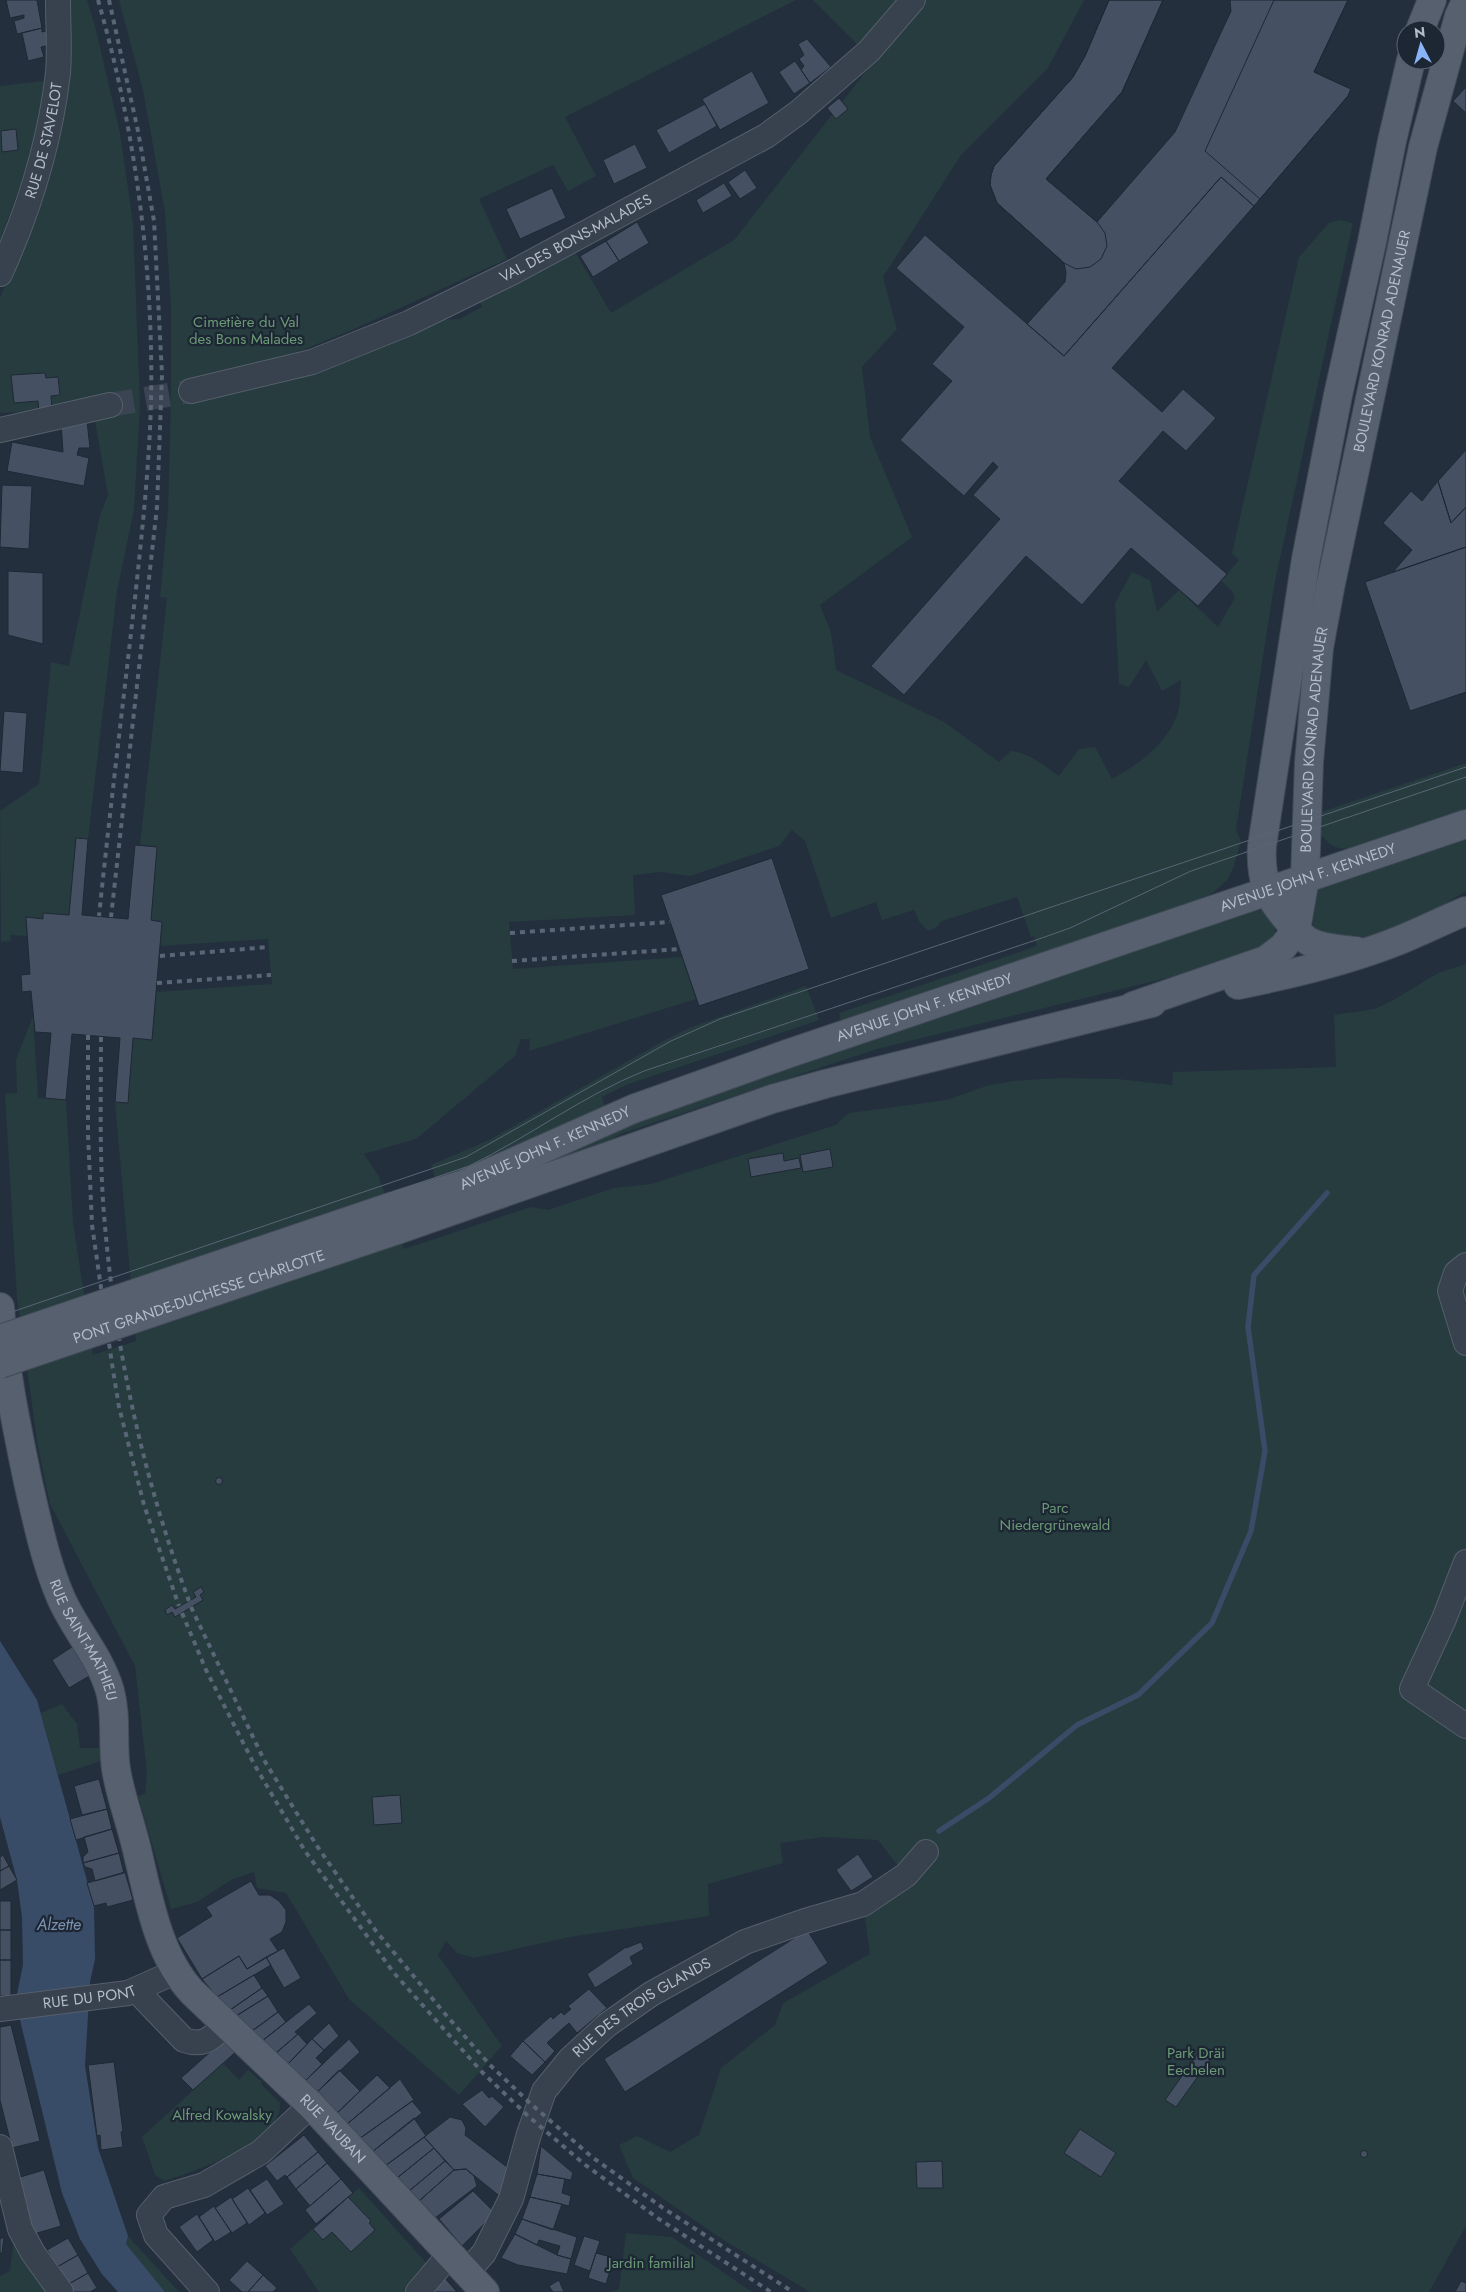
<svg xmlns="http://www.w3.org/2000/svg" width="1466" height="2292" font-family="Jost,sans-serif">
<style>
.green{fill:#263c3f}
.water{fill:#394c67}
.lines{fill:none;stroke-linecap:round;stroke-linejoin:round}
.stream{stroke:#394c67;stroke-width:5.5}
.building{fill:#455162;stroke:#1f2835}
.minor-tunnel{stroke:#3a4453;stroke-width:24;stroke-dasharray:24 12;stroke-linecap:butt}
.minor-casing{stroke:#565f6c;stroke-width:26}
.major-casing{stroke:#414a57;stroke-width:30}
.minor{stroke:#38414e;stroke-width:24}
.major{stroke:#56606e;stroke-width:28}
.tram{stroke:#5a6575;stroke-width:1}
.rail{stroke:#5a6575;stroke-width:4;stroke-dasharray:5 5;stroke-linecap:butt}
.major-bridge-casing{stroke:#414a57;stroke-width:30;stroke-linecap:butt}
.major-bridge{stroke:#56606e;stroke-width:28}
.labels{text-anchor:middle;stroke-width:4.5;stroke-linejoin:round;paint-order:stroke}
.street-label{font-size:15px;fill:#b4bcc9;stroke:#1d2633}
.park-label{font-size:15px;fill:#6b9a76;stroke:#1d2633}
.water-label{font-size:16px;font-style:italic;fill:#7c92b1;stroke:#1d2633}
</style>
<rect width="100%" height="100%" fill="#242f3e"/>
<path class="green" d="M66,0H87L96,30L120,133L133,223L140,405L134,510L117,591L88,839L69,915L44,913L43,919L26,918L27,936L10,935L11,941L1,942L0,811L39,784L51,662L69,666L100,515L108,495L95,421L111,412L39,411L0,413V298L46,180Z
M119,0H796L565,117L596,176L568,191L553,165L479,199L507,259L352,330L273,362L438,320L459,319L482,307L479,300L575,252L611,313L734,240L874,61L813,0H1084L1048,68L961,155L883,277L897,329L862,367L870,437L912,537L820,605L831,632L836,670L944,722L999,762L1011,751C1030,753 1043,765 1059,776L1079,749L1095,747L1112,779C1139,764 1166,745 1177,715C1181,705 1180,691 1181,680L1162,691L1146,660L1129,687L1119,684L1115,603L1132,572L1150,580L1157,612L1179,590L1218,627L1235,598L1232,591L1221,581L1239,560L1232,553L1299,257L1329,223L1339,220L1353,223L1274,586L1236,830L1241,841L1234,866L1227,880L1214,892L1196,901L841,1021L839,1013L1037,946L1034,936L1031,937L1017,897L942,921L937,927L928,931L919,921L914,910L882,920L876,902L831,918L805,841L792,830L779,846L690,876L660,872L633,875L635,915L509,922L513,969L682,957L696,999L529,1051L530,1039H521L515,1056L416,1139L364,1154L378,1175L404,1249L531,1207L548,1210L614,1188L651,1184L836,1125L849,1113L947,1100L986,1086L1013,1081L1059,1078L1117,1079L1172,1085L1173,1072L1336,1067L1334,1015L1375,1009L1395,999L1438,973L1466,964V2226L1429,2292H810L722,2239L633,2178L619,2145L637,2136L670,2152L699,2135L721,2068L775,2025L783,2003L870,1954L863,1904L905,1875L878,1840L824,1837L780,1843L783,1863L708,1884L709,1916L570,1937L474,1958L457,1953L446,1941L438,1955L502,2046L459,2095L349,1999L286,1893L257,1888L254,1872L231,1880L197,1902L171,1909L138,1796L145,1794L147,1773L135,1666L50,1504L38,1447L17,1298L5,1094L17,1093L16,1060L33,1016L38,1098L66,1100L73,1222L93,1355L136,1341L115,1102H128L133,1038L152,1040L156,992L272,984L268,939L160,946L162,922L151,920L157,847L140,845L167,598L160,597L168,512L171,400V306L165,212L143,90Z
M43,81L42,125L0,241V86Z
M1466,763V811L1355,848C1338,851 1329,846 1319,832L1323,830L1318,813Z
M1466,839V891C1442,907 1374,944 1346,941C1335,940 1323,933 1313,929L1314,892L1318,889Z
M1260,910C1268,913 1274,917 1275,926C1277,948 1244,957 1228,963L877,1049L623,1133L577,1158L531,1175V1163L592,1136L1251,911Z
M806,986L819,1020L626,1085L602,1097L605,1107L437,1184L431,1165L489,1140L665,1040L689,1028Z
M62,1704L77,1724L80,1748H99L101,1761L58,1775L41,1713Z
M223,2063L239,2080L248,2070L262,2082L261,2084L280,2103C283,2142 193,2172 164,2181L155,2175L142,2137Z
M359,2188L429,2266L411,2292H319L290,2249L313,2229L323,2240L332,2232L351,2252L371,2222L348,2197Z
M626,2233L672,2237L752,2292H611L619,2289Z
M128,2236L179,2292H165L162,2289L126,2244Z
M14,2238L47,2292H0V2276L10,2271Z"/>
<path class="water" d="M0,1641L37,1700L94,1906L95,1959L90,1982L85,2066L98,2148L128,2236L126,2244L165,2292H118L102,2274L80,2239L62,2193L20,2020L17,1994L23,1965L22,1917L17,1880L0,1817Z"/>
<g class="lines">
<path class="stream" d="M939,1831L989,1798L1077,1725L1138,1695L1212,1623L1251,1531L1265,1451L1248,1327L1254,1275L1327,1193"/>
</g>
<path class="building" d="M6,0H37L42,28L17,34L14,21L24,18V15L10,18Z
M1109,0H1163L1122,92L1046,179L1097,222L1175,132L1231,11L1230,0H1348L1314,72L1351,89L1348,96L1254,206L1221,177L1064,356L1027,324L1065,282L1066,273L1064,263L997,203L990,185L991,175L994,166L1073,77L1085,56Z
M1109,0H1163L1122,92L1046,179L1097,222L1105,233L1107,246L1101,259L1090,267L1076,269L1064,263L997,203L990,185L991,175L994,166L1073,77L1085,56Z
M1274,0H1348L1314,72L1351,89L1348,96L1260,199L1205,151Z
M42,28V32L46,31L50,45L41,47L44,57L28,61L22,33Z
M807,39L831,67L810,83L801,70L804,66L799,59L804,55L798,44Z
M795,61L810,83L794,94L779,72Z
M752,71L769,103L720,130L702,99Z
M1466,87V113L1453,101Z
M839,98L848,109L836,119L827,108Z
M705,104L717,126L669,153L656,130Z
M16,129L18,150L2,152L1,131Z
M635,144L647,168L614,184L603,160Z
M745,170L757,188L740,199L728,182Z
M1221,177L1254,206L1112,368L1162,412L1183,389L1216,418L1186,451L1163,431L1119,481L1227,574L1198,606L1131,548L1082,605L1026,556L904,695L871,666L1000,519L973,495L998,467L993,462L964,496L900,440L952,381L932,364L964,327L896,268L925,235L1064,356Z
M724,183L732,196L703,213L696,200Z
M552,188L566,218L520,239L506,209Z
M637,222L649,243L619,261L606,241Z
M606,241L619,261L593,277L580,256Z
M45,373L46,378L58,377L60,395L51,396L52,409L39,411L38,401L14,403L11,375Z
M87,421L90,448H79L77,455L89,458L84,486L7,471L12,442L63,452L61,423Z
M1466,450V507L1451,523L1438,481Z
M1438,481L1451,523L1466,507V547L1393,572L1412,550L1383,523L1411,491L1422,501Z
M2,485L32,486L29,549L0,547Z
M1466,547V692L1410,711L1365,582Z
M8,571L43,573V644L8,635Z
M4,711L27,713L23,773L0,771Z
M76,838L88,839L82,915L128,919L135,845L157,847L151,920L162,922L152,1040L133,1038L128,1103L115,1102L120,1038L72,1034L66,1100L45,1098L51,1033L35,1032L31,991L22,992L21,975L30,974L26,917L43,919V913L69,915Z
M772,858L809,969L699,1006L661,895Z
M830,1149L833,1167L803,1172L800,1155Z
M783,1153L784,1161L799,1158L801,1168L751,1177L748,1159Z
M215.5 1481a3.5 3.5 0 1 1 7 0a3.5 3.5 0 1 1-7 0Z
M201,1587L204,1592L200,1595L203,1600L175,1617L172,1612L167,1615L165,1610L172,1605L175,1609L196,1597L193,1592Z
M78,1643L96,1672L69,1688L52,1660Z
M99,1779L107,1809L82,1815L74,1786Z
M400,1795L402,1823L374,1825L372,1797Z
M107,1809L112,1829L76,1840L70,1819Z
M112,1829L119,1853L83,1863V1857L88,1852L84,1837Z
M119,1853L124,1873L95,1881L92,1869L85,1867L83,1863Z
M858,1854L873,1877L851,1891L836,1870Z
M3,1855L9,1866L0,1871V1857Z
M9,1866L17,1880L0,1890V1871Z
M125,1872L133,1900L107,1907L106,1903L94,1906L87,1883Z
M251,1881L259,1895H270L279,1901L286,1910V1922L282,1932L270,1939L278,1951L247,1969L239,1956L202,1979L177,1938L212,1916L206,1907Z
M0,1901H11V1930H0Z
M0,1930H11V1960H0Z
M807,1930L828,1963L625,2092L604,2059Z
M641,1942L644,1949L630,1957L633,1964L595,1988L587,1974L626,1947V1948Z
M284,1948L301,1978L284,1988L266,1957Z
M239,1956L247,1969L266,1957L271,1965L217,1997L202,1979Z
M0,1960H11V1996H0Z
M254,1975L262,1988L230,2010L217,1997Z
M262,1988L268,1996L236,2016L230,2010Z
M589,1989L607,2008L577,2033L569,2023L562,2029L547,2043L555,2051L545,2062L523,2041L551,2016L553,2019L561,2012L564,2015L571,2009L568,2006Z
M268,1996L278,2012L252,2031L236,2016Z
M309,2004L317,2013L295,2032L298,2034L276,2053L262,2041Z
M278,2012L286,2022L262,2041L252,2031Z
M329,2023L339,2036L324,2050L312,2039Z
M11,2025L40,2141L12,2148L0,2100V2027Z
M298,2034L307,2044L288,2064L276,2053Z
M228,2036L239,2049L193,2090L181,2078Z
M312,2039L324,2050L316,2058L322,2064L305,2081L288,2064Z
M349,2039L360,2052L316,2093L305,2081Z
M523,2041L545,2062L532,2075L510,2056Z
M1201,2049L1212,2057L1176,2107L1165,2100Z
M114,2062L123,2131L121,2132L123,2147L101,2150L100,2135L97,2136L88,2065Z
M339,2070L360,2091L336,2114L316,2093Z
M377,2075L390,2088L346,2125L336,2114Z
M400,2079L414,2100L359,2139L346,2125Z
M482,2090L489,2098L492,2096L504,2107L485,2127L462,2104Z
M412,2101L422,2113L372,2152L359,2139Z
M450,2117L462,2120L466,2128L465,2135L511,2170L502,2198L466,2169L454,2170L424,2137Z
M414,2118L426,2136L385,2166L372,2152Z
M1080,2129L1116,2153L1101,2177L1064,2153Z
M304,2135L318,2152L287,2177L285,2175L277,2181L265,2166Z
M424,2137L434,2148L397,2178L385,2166Z
M541,2146L573,2173L571,2180L537,2174Z
M434,2148L445,2161L409,2191L397,2178Z
M1360.5 2154a3.5 3.5 0 1 1 7 0a3.5 3.5 0 1 1-7 0Z
M318,2152L327,2163L296,2189L287,2177Z
M445,2161L454,2170L419,2201L409,2191Z
M942,2161L943,2188H917L916,2162Z
M327,2163L341,2179L310,2206L296,2189Z
M466,2169L474,2176L477,2186L435,2218L419,2201L454,2170Z
M44,2170L61,2226L34,2234L17,2178Z
M537,2174L565,2179L562,2193L571,2196L569,2206L530,2197Z
M267,2179L284,2204L267,2215L250,2190Z
M341,2179L353,2193L316,2224L305,2210Z
M248,2188L265,2213L249,2225L232,2199Z
M473,2191L495,2213L462,2246L439,2219Z
M231,2197L247,2223L232,2233L215,2208Z
M348,2197L371,2221L369,2223L375,2230L351,2252L332,2232L323,2240L313,2229Z
M530,2197L562,2204L553,2230L522,2219Z
M214,2206L231,2232L215,2242L199,2217Z
M197,2214L213,2240L197,2252L179,2227Z
M522,2219L577,2237L571,2259L557,2255L560,2246L539,2240L537,2245L515,2234Z
M515,2234L557,2255L571,2259L567,2274L518,2265L501,2258Z
M584,2236L600,2241L590,2271L574,2265Z
M4,2237L2,2253L0,2254V2239Z
M68,2238L78,2255L57,2267L47,2250Z
M596,2253L614,2258L606,2284L588,2278Z
M78,2255L88,2273L67,2285L57,2267Z
M247,2261L263,2275L248,2292H242L229,2280Z
M88,2273L97,2288L90,2292H71L67,2285Z
M263,2275L277,2288L273,2292H248Z
M443,2276L457,2292H429Z
M559,2280L564,2292H553L549,2286Z
M1461,2281L1466,2283V2292H1455Z"/>
<g class="lines">
<path class="minor-tunnel" d="M110,405L191,391"/>
<g class="minor-casing">
<g id="minor">
<path id="s1" d="M0,274C29,210 50,142 58,73C60,49 58,24 58,0"/>
<path id="s2" d="M191,391L312,362L409,323L513,272L766,136L799,112L869,51L913,0"/>
<path d="M0,430L110,405"/>
<path d="M1466,1265L1456,1273L1450,1291L1466,1343"/>
<path d="M1466,1562L1444,1619L1412,1689L1466,1726"/>
<path d="M136,1990L184,2040C205,2047 211,2038 226,2024"/>
<path id="s3" d="M0,2009L128,1993L175,1972"/>
<path d="M0,2147L20,2229L33,2253L61,2292"/>
<path id="s4" d="M467,2272L484,2253L511,2199L529,2134L544,2091L570,2059L607,2025L651,1994L745,1942L805,1921L863,1904L906,1875L926,1852"/>
<path d="M207,2292L156,2235L149,2215L164,2197L204,2185L261,2152L311,2105"/>
<path d="M418,2292L450,2254"/>
</g>
</g>
<g class="major-casing">
<g id="major">
<path d="M1420,30L1432,0"/>
<path d="M1356,951C1341,949 1324,949 1310,942C1300,937 1270,900 1267,889C1262,874 1261,861 1262,846L1306,559L1338,395L1372,242L1392,141L1411,60"/>
<path d="M1238,985C1293,974 1348,961 1400,940C1422,931 1444,920 1466,911"/>
<path id="s5" d="M1133,1006L1266,960L1283,947L1296,930L1305,878L1309,762L1319,648L1330,588L1423,147L1459,16L1466,1"/>
<path id="s6" d="M390,1207L464,1184L633,1109L787,1054L1466,824"/>
<path d="M397,1230L772,1099L825,1084L1152,1003"/>
<path id="s7" d="M0,1307C4,1366 16,1424 28,1482C37,1520 45,1561 61,1598C75,1630 100,1656 110,1691C117,1717 112,1743 116,1769C120,1794 129,1818 135,1842C148,1893 156,1953 192,1992L311,2105L485,2292"/>
</g>
</g>
<use href="#minor" class="minor"/>
<use href="#major" class="major"/>
<path class="tram" d="M0,1316L466,1157L671,1041L720,1019L1466,767
M0,1326L469,1166C529,1137 582,1096 644,1071L1039,939L1070,928L1191,871L1466,777"/>
<path class="rail" d="M98,0C135,128 154,271 151,404C149,469 142,533 135,598C123,704 110,810 99,916
M109,0L138,131L154,221L162,375L157,507L111,917
M510,933L670,922
M160,956L269,947
M512,961L680,949
M157,983L271,975
M88,1035V1134L92,1225L112,1364L119,1407L144,1505L179,1606
M101,1037C101,1100 99,1163 105,1226C116,1354 144,1480 189,1601
M191,1607L264,1760L317,1846L376,1931L446,2015L490,2065L531,2104L592,2157L663,2208L793,2292
M182,1613L206,1670L254,1764L305,1851L394,1973L482,2072L527,2115L584,2164L659,2219L771,2292"/>
<g class="major-bridge-casing">
<g id="major-bridge">
<path d="M0,1339L390,1207"/>
<path id="s8" d="M0,1364L397,1230"/>
</g>
</g>
<use href="#major-bridge" class="major-bridge"/>
</g>
<g class="labels">
<g class="street-label">
<text dy="5" stroke="none"><textPath href="#s1" startOffset="141">RUE DE STAVELOT</textPath></text>
<text dy="5" stroke="none"><textPath href="#s2" startOffset="416">VAL DES BONS-MALADES</textPath></text>
<text dy="5" stroke="none"><textPath href="#s5" startOffset="780">BOULEVARD KONRAD ADENAUER</textPath></text>
<text dy="5" stroke="none"><textPath href="#s5" startOffset="375">BOULEVARD KONRAD ADENAUER</textPath></text>
<text dy="5" stroke="none"><textPath href="#s6" startOffset="976">AVENUE JOHN F. KENNEDY</textPath></text>
<text dy="5" stroke="none"><textPath href="#s6" startOffset="571">AVENUE JOHN F. KENNEDY</textPath></text>
<text dy="5" stroke="none"><textPath href="#s6" startOffset="166">AVENUE JOHN F. KENNEDY</textPath></text>
<text dy="5" stroke="none"><textPath href="#s8" startOffset="210">PONT GRANDE-DUCHESSE CHARLOTTE</textPath></text>
<text dy="5" stroke="none"><textPath href="#s7" startOffset="346">RUE SAINT-MATHIEU</textPath></text>
<text dy="5" stroke="none"><textPath href="#s3" startOffset="90">RUE DU PONT</textPath></text>
<text dy="5" stroke="none"><textPath href="#s4" startOffset="329">RUE DES TROIS GLANDS</textPath></text>
<text dy="5" stroke="none"><textPath href="#s7" startOffset="916">RUE VAUBAN</textPath></text>
</g>
<g class="park-label">
<text x="246" y="327">Cimetière du Val<tspan x="246" dy="17">des Bons Malades</tspan></text>
<text x="1055" y="1513">Parc<tspan x="1055" dy="17">Niedergrünewald</tspan></text>
<text x="1196" y="2058">Park Dräi<tspan x="1196" dy="17">Eechelen</tspan></text>
<text x="222" y="2120">Alfred Kowalsky</text>
<text x="651" y="2268">Jardin familial</text>
</g>
<g class="water-label">
<text x="59" y="1930">Alzette</text>
</g>
</g>
<g transform="translate(1421 45) rotate(354)"><circle r="24" fill="#1d2633" stroke="#59626f"/>
<path d="M0-4L9 19L0 12L-9 19Z" fill="#8ab4f8"/>
<text y="-8" font-size="14" font-weight="bold" text-anchor="middle" fill="#b4bcc9">N</text>
</g>
</svg>
